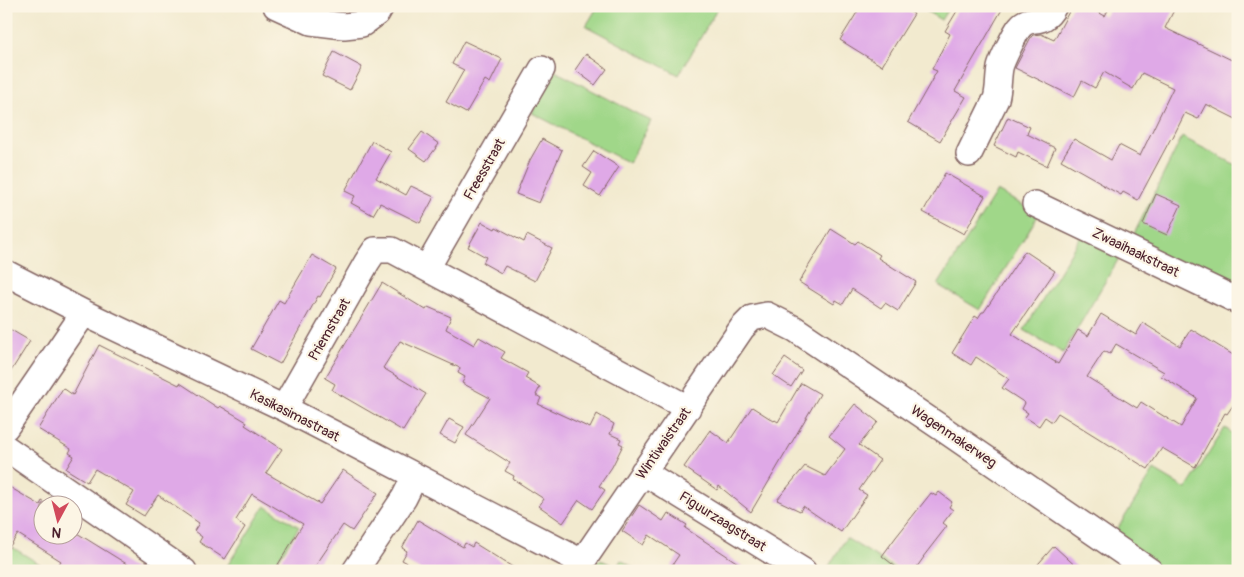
<svg xmlns="http://www.w3.org/2000/svg" width="1244" height="577" font-family="Pangolin,sans-serif">
<style>
.green{fill:#a0d789;stroke:#757b5a}
.building{fill:#dfa9e7;fill-rule:evenodd}
.lines{fill:none;stroke-linecap:round;stroke-linejoin:round}
.minor-casing{stroke:#856664;stroke-width:28}
.minor{stroke:#fff;stroke-width:25}
.labels{text-anchor:middle;stroke-width:4.5;stroke-linejoin:round;paint-order:stroke}
.street-label{font-size:14px;fill:#4a1f2b;stroke:#fcf5e5}
</style>
<rect width="100%" height="100%" fill="#fcf5e5"/>
<filter id="ink" filterUnits="userSpaceOnUse"><feTurbulence type="fractalNoise" baseFrequency=".02" numOctaves="2"/><feDisplacementMap in="SourceGraphic" scale="10" xChannelSelector="R" yChannelSelector="G"/><feConvolveMatrix kernelMatrix="1 2 1 2 8 2 1 2 1" color-interpolation-filters="sRGB"/></filter>
<filter id="wash" filterUnits="userSpaceOnUse"><feTurbulence type="fractalNoise" baseFrequency=".0096" numOctaves="4" result="noise"/><feDisplacementMap in="SourceGraphic" scale="20" xChannelSelector="R" yChannelSelector="G"/><feGaussianBlur stdDeviation="1.12" result="paint"/><feColorMatrix in="noise" values="0 0 0 0 0 0 0 0 0 0 0 0 0 0 0 0 0 1.4 0 .05"/><feComposite in="paint" operator="in"/></filter>
<g filter="url(#wash)">
<rect width="100%" height="100%" fill="#f2eacf"/>
<path class="green" d="M598,6H719L679,75L586,26Z
M918,6H950L941,20Z
M555,71L651,121L629,163L532,113Z
M1182,137L1238,166V293L1130,242Z
M997,191L1039,214L980,310L938,285Z
M1082,234L1122,253L1063,353L1024,330Z
M1225,428L1238,437V571H1157L1111,539L1154,470L1186,489Z
M265,506L299,527L271,571H224Z
M846,538L900,571H826Z
M12,547L51,571H6V557Z
M589,560L603,561L617,567L621,560L639,571H582Z"/>
<g id="blocks">
<path class="building" d="M861,6H901L914,14L882,66L840,40Z
M960,6H1004L955,91L966,97L940,141L908,122L937,71L932,69L950,34L945,31Z
M1072,6H1087L1105,16L1110,6H1176L1165,28L1238,63V120L1206,104L1198,119L1185,113L1172,139L1171,138L1138,200L1123,192L1121,195L1099,183L1100,182L1061,160L1074,139L1111,160L1119,145L1140,156L1173,88L1142,73L1133,89L1104,72L1095,88L1082,81L1074,97L1015,68L1031,37L1033,35L1041,34L1054,40Z
M464,41L502,59L490,83L485,80L466,113L446,102L464,70L452,64Z
M334,52L362,67L350,90L322,76Z
M586,54L607,69L595,85L575,70Z
M1008,117L1030,127L1027,134L1055,148L1047,166L1018,152L1016,157L994,146Z
M422,132L439,144L426,161L409,149Z
M542,139L562,150L539,203L516,194L530,160Z
M372,141L391,152L376,178L406,195L411,186L434,197L420,223L380,203L373,215L351,203L355,196L345,191Z
M594,151L619,167L600,196L584,186L592,173L583,167Z
M945,173L985,196L964,234L923,212Z
M1156,194L1181,205L1167,235L1143,224Z
M482,222L495,229L496,227L524,242L527,235L552,248L535,281L505,266L501,273L483,263L486,257L468,247Z
M831,229L855,244L858,241L880,255L878,258L916,282L898,311L885,303L881,308L852,289L843,304L836,300L834,304L799,282Z
M1025,251L1055,271L1012,334L1058,364L1078,330L1088,336L1101,314L1136,335L1143,323L1180,346L1191,329L1238,358V398L1227,414L1225,413L1195,467L1162,448L1148,469L1058,413L1052,422L1045,417L1039,426L1025,417L1028,413L1022,409L1025,403L1002,388L1009,379L976,357L971,365L952,353L975,316L978,318L982,312H984ZM1116,344L1164,372L1161,376L1197,398L1181,427L1141,402L1137,408L1087,377L1104,351L1110,354Z
M312,255L336,269L320,297L318,296L280,364L251,349L279,300L284,303Z
M382,283L426,310L428,307L451,317L446,329L474,345L479,337L505,352L501,358L528,373L525,378L540,387L536,395L541,398L538,404L590,428L597,414L614,424L610,434L621,439L619,443L623,445L612,467L599,486L605,490L592,509L579,500L563,523L539,506L544,499L513,479L514,476L505,471L510,463L466,435L490,398L462,383L465,377L458,373L460,368L400,341L383,368L426,394L403,431L332,390L335,384L325,378Z
M6,327L30,341L6,379Z
M99,345L179,385L180,383L218,408L220,406L247,422L245,425L282,449L266,473L320,504L343,470L378,493L352,531L343,525L312,571H274L303,524L252,494L236,520L245,527L225,559L199,542L202,537L194,531L199,523L158,495L144,516L126,505L134,492L95,469L87,482L66,469L74,456L69,453L71,449L38,429L63,388L73,395Z
M785,358L802,370L791,387L773,375Z
M801,383L820,394L751,512L719,486L717,490L684,467L710,430L728,443L752,407L774,421L775,420L778,422Z
M855,404L878,422L859,445L880,460L859,490L867,495L841,532L803,506L800,511L777,500L805,466L825,476L845,449L829,436Z
M449,419L464,427L455,443L440,435Z
M6,485L40,505L42,501L47,504H42V534H72V530L138,571H55L61,561L18,534L6,552Z
M939,492L952,502L949,507L953,510L943,523L947,526L923,557H924L914,571H901L882,556L896,537L931,493L936,496Z
M639,505L663,521L668,513L687,525L685,528L750,571H668L679,555L649,535L643,545L622,531Z
M418,520L463,547L465,543L472,547L474,543L519,571H422L402,560L407,551L402,548Z
M1054,546L1081,571H1032Z"/>
</g>
</g>
<g filter="url(#ink)">
<use href="#blocks" fill-opacity="0" stroke="#856664" stroke-width="1"/>
<g class="lines">
<g class="minor-casing">
<path id="minor" d="M276,6L311,22L344,26L362,24L377,13L381,6
M969,154L996,99C999,89 998,79 1000,68C1001,62 1016,31 1020,27C1030,14 1043,28 1054,6
M1035,204L1238,301
M427,268L542,69
M6,273L84,313L284,408L582,562
M284,408L367,262L375,250H392L688,408
M6,427L84,313
M6,448L184,571
M643,472L803,571
M355,571L404,498L415,476
M576,571L742,328L752,318L767,315L795,329L946,431L1150,571"/>
</g>
<use href="#minor" class="minor"/>
</g>
</g>
<g class="labels">
<g class="street-label">
<text transform="translate(484 169) rotate(-60)" y="5">Freesstraat</text>
<text transform="translate(1136 252) rotate(26)" y="5">Zwaaihaakstraat</text>
<text transform="translate(329 329) rotate(-60)" y="5">Priemstraat</text>
<text transform="translate(295 415) rotate(27)" y="5">Kasikasimastraat</text>
<text transform="translate(954 436) rotate(34)" y="5">Wagenmakerweg</text>
<text transform="translate(663 443) rotate(-55)" y="5">Wintiwaistraat</text>
<text transform="translate(723 521) rotate(32)" y="5">Figuurzaagstraat</text>
</g>
</g>
<rect width="1244" height="577" fill="none" stroke="#fcf5e5" stroke-width="25"/>
<g transform="translate(58 520) rotate(187)"><circle r="24" fill="#fcf5e5" stroke="#b59f9b"/>
<path d="M0-4L9 19L0 12L-9 19Z" fill="#d1495b"/>
<text y="-8" font-size="14" font-weight="bold" text-anchor="middle" fill="#4a1f2b">N</text>
</g>
</svg>
